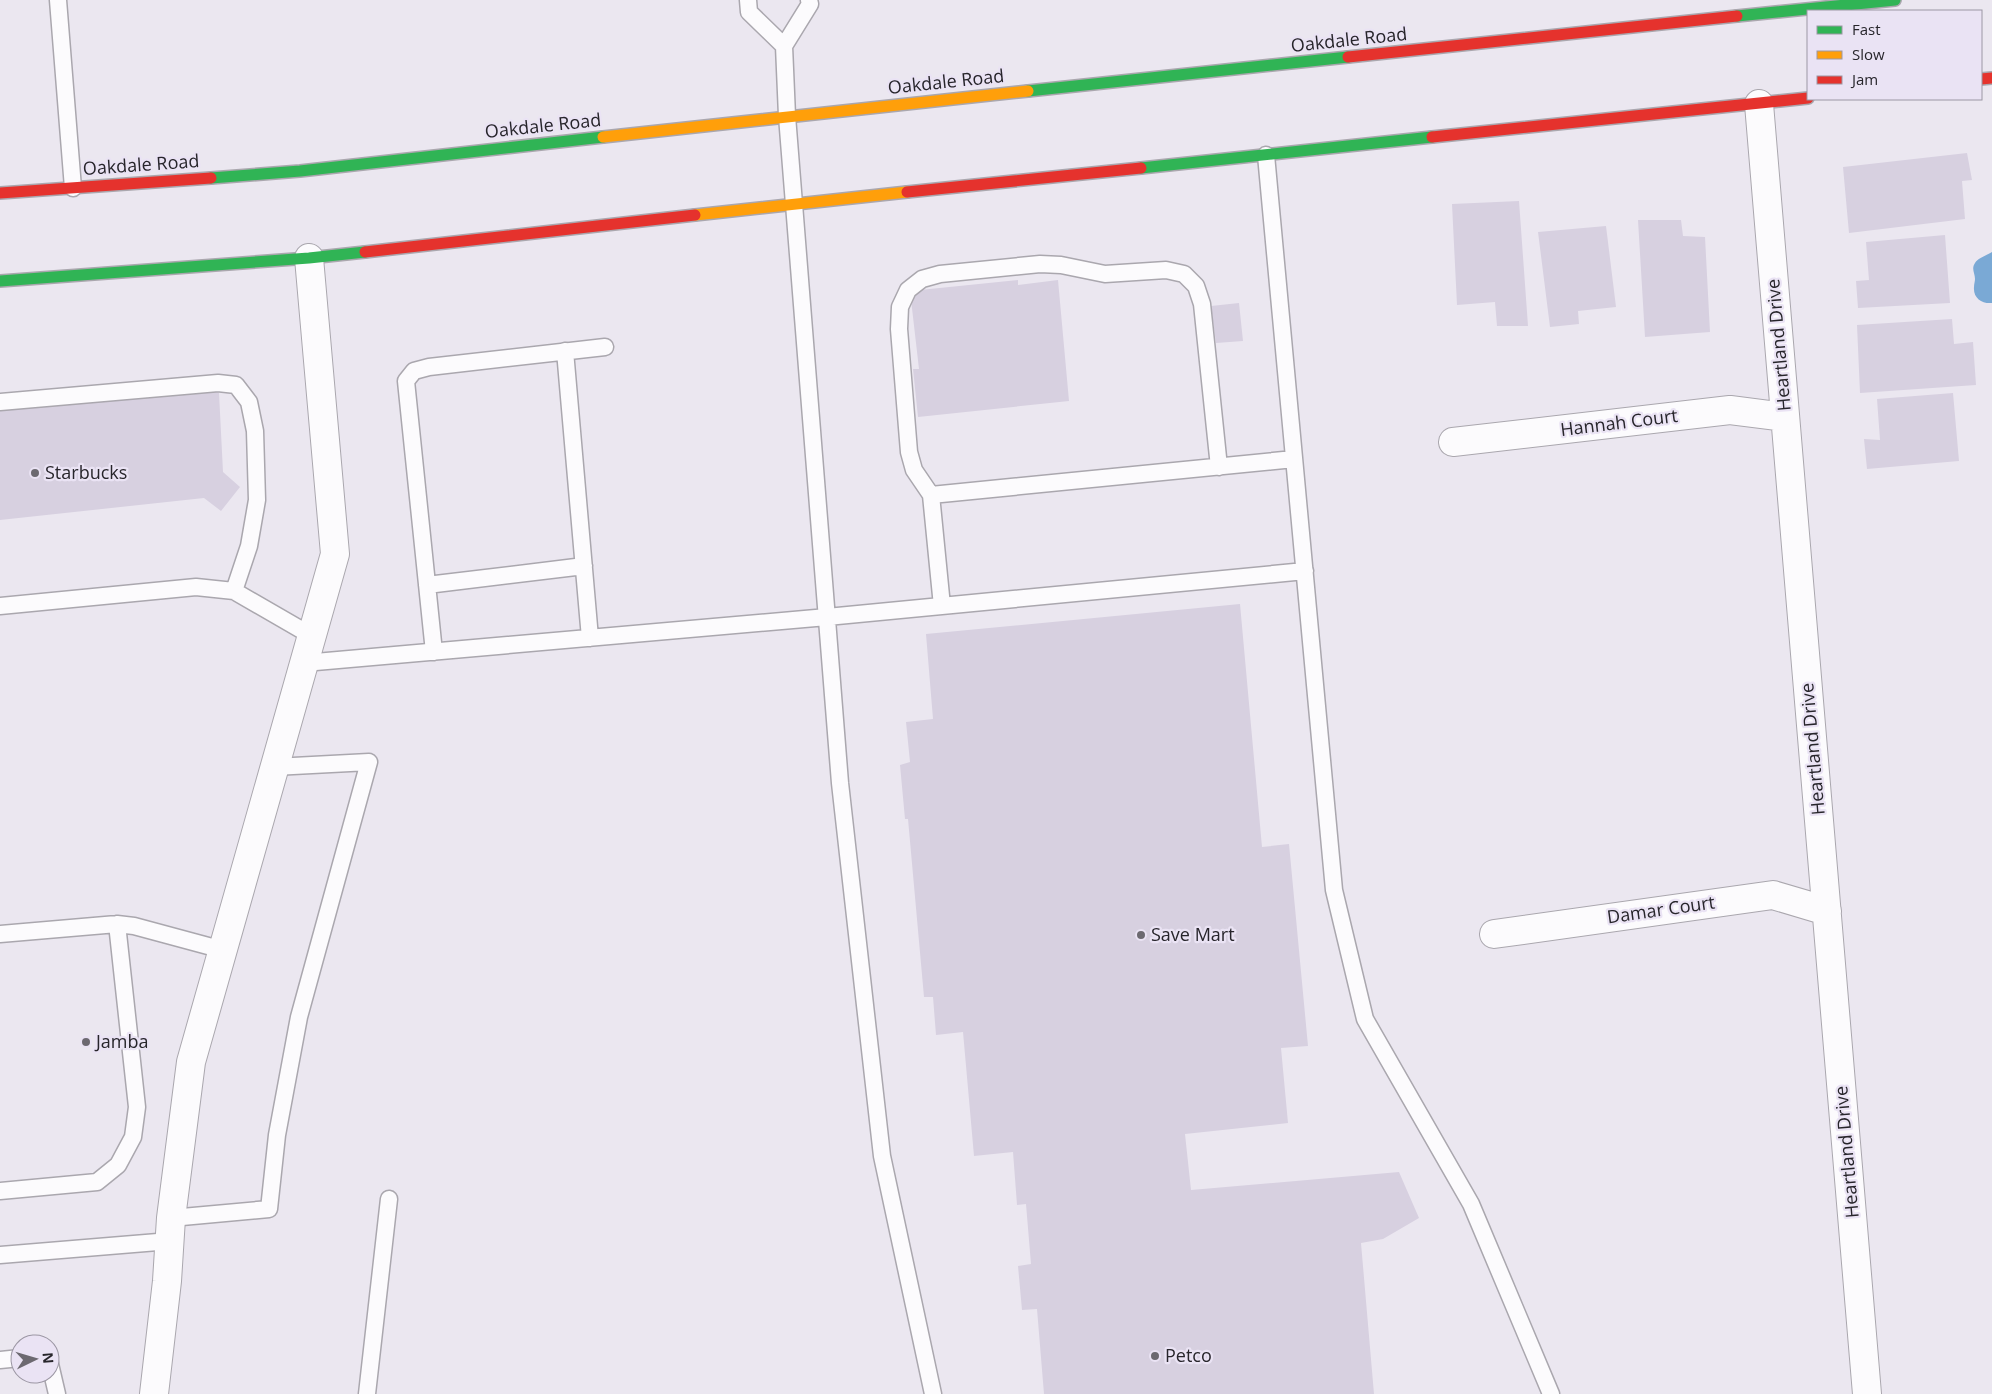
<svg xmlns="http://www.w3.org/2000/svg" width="1992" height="1394" font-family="'Open Sans',sans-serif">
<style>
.water{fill:#7aa9d5}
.building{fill:#d7d0e0}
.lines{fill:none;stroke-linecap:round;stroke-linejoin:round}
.lane-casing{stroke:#aaa7ae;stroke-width:19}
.street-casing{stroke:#aaa7ae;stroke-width:30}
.fast-casing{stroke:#aaa7ae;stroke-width:14}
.slow-casing{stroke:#aaa7ae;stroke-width:14}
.jam-casing{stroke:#aaa7ae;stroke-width:14}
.lane{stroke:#fcfbfd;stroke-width:16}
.street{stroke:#fcfbfd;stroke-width:28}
.fast{stroke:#30b455;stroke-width:11}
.slow{stroke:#ff9f0a;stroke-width:11}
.jam{stroke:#e5322d;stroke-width:11}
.poi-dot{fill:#6c6970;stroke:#eae3f4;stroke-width:2}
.labels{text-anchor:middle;stroke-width:4.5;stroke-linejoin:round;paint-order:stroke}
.street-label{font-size:18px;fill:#27252b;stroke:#eae3f4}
.poi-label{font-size:18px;fill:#27252b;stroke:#eae3f4;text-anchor:start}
</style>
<rect width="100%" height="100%" fill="#ebe7f0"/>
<path class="water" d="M1992,252V303C1982,304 1973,298 1974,287C1974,284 1975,281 1975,279C1975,273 1971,269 1975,263C1978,258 1987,255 1992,252Z"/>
<path class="building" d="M1967,153L1972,180L1962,181L1965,219L1849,233L1843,167Z
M1519,201L1528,326H1497L1495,302L1457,305L1452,204Z
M1638,220H1681L1683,236L1705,237L1710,332L1645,337Z
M1606,226L1616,307L1578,311L1579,324L1550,327L1538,232Z
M1945,235L1950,303L1858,308L1856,281L1869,280L1866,242Z
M1018,280V285L1058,280L1069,401L918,417L913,369H919L910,291Z
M1239,303L1243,341L1216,343L1211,306Z
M1952,319L1954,344L1973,342L1976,385L1860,393L1857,325Z
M198,387L219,393L223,472L240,487L221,511L204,498L0,520V405Z
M1953,393L1959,461L1867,469L1864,439L1880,440L1877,399Z
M1240,604L1262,847L1289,844L1308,1046L1281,1048L1288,1123L1185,1134L1191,1190L1399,1172L1419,1218L1383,1239L1361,1243L1374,1394H1044L1037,1309L1022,1310L1018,1266L1031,1264L1026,1204L1017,1205L1013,1152L974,1156L963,1032L936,1035L933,997H924L908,819H905L900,765L910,762L906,722L933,719L926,634Z"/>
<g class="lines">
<g class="lane-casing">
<path id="lane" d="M58,0L73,188
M748,0L749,12L784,46
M809,0L810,4L784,46L787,116L840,783L882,1156L933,1394
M1266,155L1334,890L1365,1019L1471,1204L1551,1394
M565,351L590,638
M0,402L218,383L236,385L249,402L255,431L257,500L249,546L234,591
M931,495L914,470L909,452L899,329L900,307L908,290L922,279L940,274L1040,264L1061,265L1105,274L1166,270L1184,274L1196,286L1202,304L1219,467
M427,585L584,566
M0,606L196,587L234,591L312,636
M942,606L931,495L1294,459
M434,652L406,381L414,371L429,367L605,347
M304,663L827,617L1305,571
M0,934L117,924L134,926L223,950
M0,1191L97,1182L118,1165L133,1137L137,1107L117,924
M171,1218L269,1209L277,1135L299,1017L369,762L274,767
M0,1255L170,1241
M0,1360L20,1358
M50,1364L57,1394
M367,1394L389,1199"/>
</g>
<g class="street-casing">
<path id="street" d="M1759,104L1867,1394
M1453,442L1730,410L1785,417
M1494,934L1773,895L1827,911
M154,1394L167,1281L171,1218L191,1062L335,554L309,258"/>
</g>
<g class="fast-casing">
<path id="fast" d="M1737,16L1895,0
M1028,91L1348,57
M1141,168L1432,137
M211,178L300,171L603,137
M0,281L309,258L365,252"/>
</g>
<g class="slow-casing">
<path id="slow" d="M603,137L1028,91
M695,215L907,192"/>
</g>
<g class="jam-casing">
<path id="jam" d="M1348,57L1737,16
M1981,79L1992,78
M1432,137L1808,98
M907,192L1141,168
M0,193L211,178
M365,252L695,215"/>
</g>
<use href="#lane" class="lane"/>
<use href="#street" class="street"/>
<use href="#fast" class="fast"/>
<use href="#slow" class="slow"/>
<use href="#jam" class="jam"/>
</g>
<g class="poi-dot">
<circle cx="35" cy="473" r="5"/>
<circle cx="1141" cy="935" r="5"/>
<circle cx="86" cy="1042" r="5"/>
<circle cx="1155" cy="1356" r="5"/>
</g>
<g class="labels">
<g class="street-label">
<text transform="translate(1349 40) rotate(-6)" y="6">Oakdale Road</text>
<text transform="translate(946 82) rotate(-6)" y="6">Oakdale Road</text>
<text transform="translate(543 126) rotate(-6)" y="6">Oakdale Road</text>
<text transform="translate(141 165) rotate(-4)" y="6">Oakdale Road</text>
<text transform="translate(1779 345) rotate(-95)" y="6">Heartland Drive</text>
<text transform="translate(1619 423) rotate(-7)" y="6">Hannah Court</text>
<text transform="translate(1813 749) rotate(-95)" y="6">Heartland Drive</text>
<text transform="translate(1661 910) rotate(-8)" y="6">Damar Court</text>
<text transform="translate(1847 1152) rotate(-95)" y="6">Heartland Drive</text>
</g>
<g class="poi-label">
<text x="45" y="479">Starbucks</text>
<text x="1151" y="941">Save Mart</text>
<text x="96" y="1048">Jamba</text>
<text x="1165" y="1362">Petco</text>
</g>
</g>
<rect x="1807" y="10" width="175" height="90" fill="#eae3f4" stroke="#9c97a4"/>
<rect x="1817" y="26" width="25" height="8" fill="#30b455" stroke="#9c97a4"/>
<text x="1852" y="35" font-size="15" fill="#27252b">Fast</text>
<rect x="1817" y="51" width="25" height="8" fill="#ff9f0a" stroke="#9c97a4"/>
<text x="1852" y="60" font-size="15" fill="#27252b">Slow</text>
<rect x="1817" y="76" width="25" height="8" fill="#e5322d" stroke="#9c97a4"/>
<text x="1852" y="85" font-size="15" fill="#27252b">Jam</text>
<g transform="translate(35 1359) rotate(85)"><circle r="24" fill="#eae3f4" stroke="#9c97a4"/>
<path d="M0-4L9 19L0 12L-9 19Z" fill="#6c6970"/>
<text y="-8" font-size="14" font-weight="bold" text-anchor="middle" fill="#27252b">N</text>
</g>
</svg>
